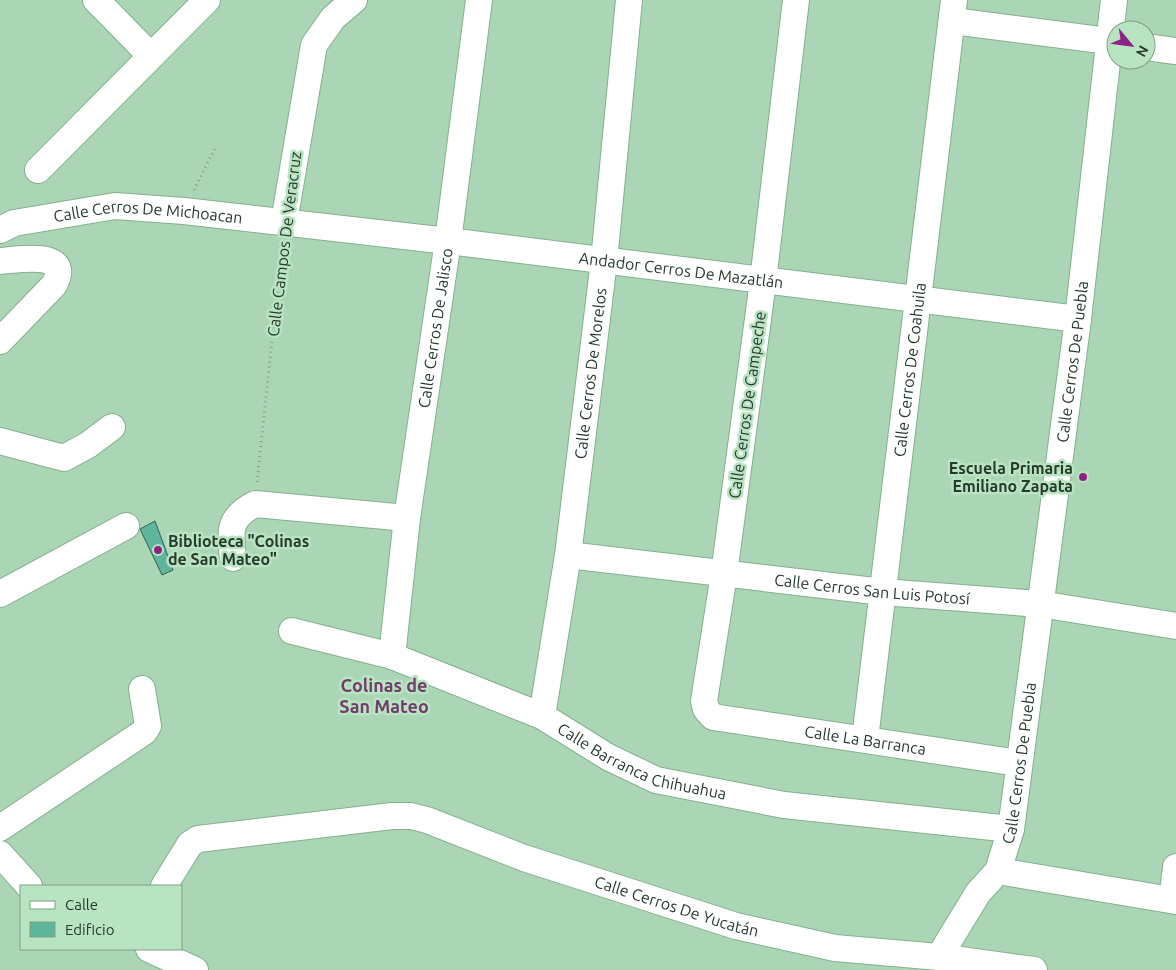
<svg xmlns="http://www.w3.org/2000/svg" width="1176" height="970" font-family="Ubuntu,sans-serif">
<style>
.building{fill:#5eb59b;stroke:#2d6555}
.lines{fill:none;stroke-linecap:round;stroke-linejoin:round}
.minor-casing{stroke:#85af8f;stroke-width:28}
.path{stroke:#7ea086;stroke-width:3;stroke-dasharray:1 4;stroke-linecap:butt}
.minor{stroke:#fff;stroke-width:26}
.poi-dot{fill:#8e2185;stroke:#b8e4c1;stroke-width:2}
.labels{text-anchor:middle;stroke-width:5;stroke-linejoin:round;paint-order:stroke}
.street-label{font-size:16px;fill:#283a2d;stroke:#b8e4c1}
.poi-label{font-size:16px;font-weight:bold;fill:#283a2d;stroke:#b8e4c1;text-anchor:end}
.neighbourhood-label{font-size:18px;font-weight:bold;fill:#723c6b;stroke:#b8e4c1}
</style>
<rect width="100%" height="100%" fill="#abd6b5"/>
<path class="building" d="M155,521L173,570L162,575L140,529Z"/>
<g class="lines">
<g class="minor-casing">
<g id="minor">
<path d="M96,0L150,55"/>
<path id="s1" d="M796,0L763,281L724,574L704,701L706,709L713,717L1018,763"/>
<path d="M953,21L1116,42"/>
<path d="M1146,47L1176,51"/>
<path d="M38,170L207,0"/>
<path d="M284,222L314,45L333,18L354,0"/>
<path id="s2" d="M0,230L14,223L115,206L184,211L448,241L1078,319"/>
<path d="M0,261C18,260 74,249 54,285L0,341"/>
<path d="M0,441L64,458L88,445L112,427"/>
<path id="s3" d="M568,555L883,592L1040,604L1176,626"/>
<path d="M233,558C230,531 228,518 255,504L407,518"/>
<path d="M0,594L126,526"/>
<path id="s4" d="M292,631L392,656L542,716L608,757L656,780L784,805L1011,829"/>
<path id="s5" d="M392,656L407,518L448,241L479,0"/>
<path id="s6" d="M542,716L568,555L604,261L629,0"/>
<path id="s7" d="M865,739L954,0"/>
<path d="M0,828L144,732L148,726L142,689"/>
<path d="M0,854L29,886"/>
<path d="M998,871L1176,901"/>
<path id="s8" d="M164,886L190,844L198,839L392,816H411L427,820L524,858L736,926L835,948L939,957L1034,970"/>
<path d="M1172,900L1176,867"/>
<path d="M149,949L195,970"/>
<path id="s9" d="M939,957L978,893L998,871L1011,829L1078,319L1114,0"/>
</g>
</g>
<path class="path" d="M194,190L216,146
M257,482L282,245"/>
<use href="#minor" class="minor"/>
</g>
<g class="poi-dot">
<circle cx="1083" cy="477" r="5"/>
<circle cx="158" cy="550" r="5"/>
</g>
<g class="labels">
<g class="street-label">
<text dy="6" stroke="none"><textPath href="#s2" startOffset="151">Calle Cerros De Michoacan</textPath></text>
<text transform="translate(284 244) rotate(-83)" y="6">Calle Campos De Veracruz</text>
<text dy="6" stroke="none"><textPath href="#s2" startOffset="688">Andador Cerros De Mazatlán</textPath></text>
<text dy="6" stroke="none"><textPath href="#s5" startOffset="331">Calle Cerros De Jalisco</textPath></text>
<text dy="6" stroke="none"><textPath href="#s9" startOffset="620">Calle Cerros De Puebla</textPath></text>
<text dy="6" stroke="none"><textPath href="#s7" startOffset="372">Calle Cerros De Coahuila</textPath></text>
<text dy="6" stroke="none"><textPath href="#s6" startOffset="346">Calle Cerros De Morelos</textPath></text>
<text transform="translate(747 405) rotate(-82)" y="6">Calle Cerros De Campeche</text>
<text dy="6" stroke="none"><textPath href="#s3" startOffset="306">Calle Cerros San Luis Potosí</textPath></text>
<text dy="6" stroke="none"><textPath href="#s1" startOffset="880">Calle La Barranca</textPath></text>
<text dy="6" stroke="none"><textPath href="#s4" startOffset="376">Calle Barranca Chihuahua</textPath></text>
<text dy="6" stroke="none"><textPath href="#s9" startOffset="215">Calle Cerros De Puebla</textPath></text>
<text dy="6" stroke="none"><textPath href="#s8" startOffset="554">Calle Cerros De Yucatán</textPath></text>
</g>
<g class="poi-label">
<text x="1073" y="474">Escuela Primaria<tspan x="1073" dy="18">Emiliano Zapata</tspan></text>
<text x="168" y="547" text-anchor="start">Biblioteca "Colinas<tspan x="168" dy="18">de San Mateo"</tspan></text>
</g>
<g class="neighbourhood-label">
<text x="384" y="692">Colinas de<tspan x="384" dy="21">San Mateo</tspan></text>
</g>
</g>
<rect x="20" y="885" width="162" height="65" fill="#b8e4c1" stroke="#7ea086"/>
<rect x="30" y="901" width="25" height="8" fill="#ffffff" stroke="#7ea086"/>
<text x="65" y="910" font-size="15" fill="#283a2d">Calle</text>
<rect x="30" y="922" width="25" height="15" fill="#5eb59b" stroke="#7ea086"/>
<text x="65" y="935" font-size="15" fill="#283a2d">Edificio</text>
<g transform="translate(1131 45) rotate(119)"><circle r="24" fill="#b8e4c1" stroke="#7ea086"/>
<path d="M0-4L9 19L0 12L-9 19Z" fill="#8e2185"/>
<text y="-8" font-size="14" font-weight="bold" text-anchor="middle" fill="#283a2d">N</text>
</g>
</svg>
